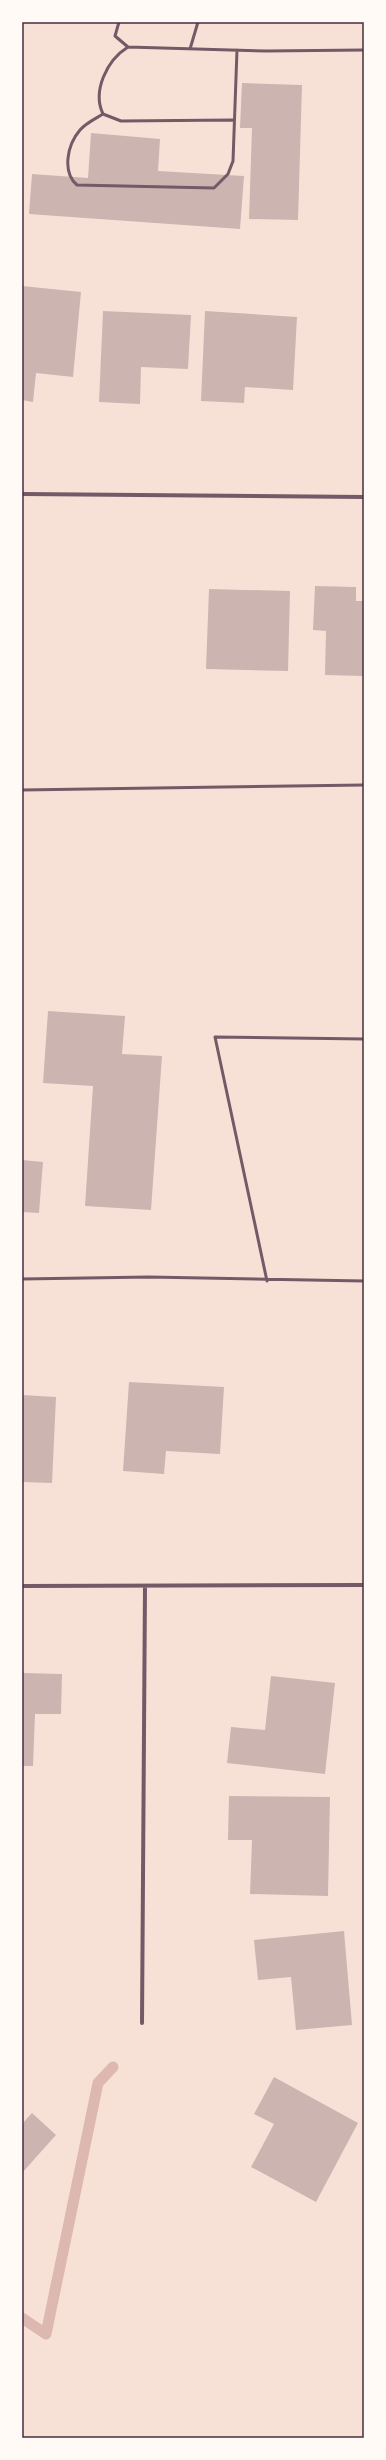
<svg xmlns="http://www.w3.org/2000/svg" width="386" height="2460" font-family="'Public Sans',sans-serif">
<style>
.lines{fill:none;stroke-linecap:round;stroke-linejoin:round}
.stream{stroke:#dcb8b0;stroke-width:11}
.building{fill:#ccb4b1}
.service{stroke:#755966;stroke-width:3}
.minor{stroke:#755966;stroke-width:4}
.neatline{fill:none;stroke:#4a2c40;stroke-width:1.5}
</style>
<rect width="100%" height="100%" fill="#f7e1d7"/>
<g class="lines">
<path class="stream" d="M22,2318L46,2334L98,2083L113,2067"/>
</g>
<path class="building" d="M242,83L302,85L298,220L249,219L252,128H240Z
M91,133L160,139L158,171L244,176L240,229L29,214L32,174L88,178Z
M22,286L81,292L73,377L36,373L33,402L22,400Z
M103,311L191,315L188,369L141,367L140,404L99,402Z
M205,311L297,317L293,390L245,387L244,403L201,401Z
M315,586L356,587V601H364V676L325,675L326,631L313,630Z
M209,589L290,591L288,671L206,669Z
M48,1011L125,1016L122,1054L162,1056L151,1210L85,1206L93,1086L43,1083Z
M22,1160L43,1162L39,1213L22,1212Z
M129,1382L224,1387L220,1454L166,1451L164,1474L123,1471Z
M22,1395L56,1397L52,1483L22,1482Z
M22,1673L62,1674L61,1714H35L33,1766H22Z
M271,1676L335,1683L325,1774L227,1763L231,1727L265,1730Z
M229,1796L330,1797L328,1896L250,1894L252,1840H228Z
M344,1931L352,2025L296,2030L291,1977L258,1980L254,1940Z
M274,2077L358,2123L316,2202L251,2167L274,2124L254,2114Z
M32,2113L56,2135L22,2173V2124Z"/>
<g class="lines">
<path class="service" d="M119,22L115,36L128,47
M190,49L198,22
M103,114C95,119 86,123 80,130C67,145 62,172 77,185L214,188L228,174L233,161L237,50
M233,120L121,121L103,114C92,91 107,60 128,47L266,51L364,50
M22,790L364,785
M22,1279L149,1277L364,1281
M267,1281L215,1037L364,1039"/>
<path class="minor" d="M22,494L364,497
M22,1586L364,1585
M142,2023L145,1586"/>
</g>
<rect width="386" height="2460" fill="none" stroke="#fffaf5" stroke-width="46"/>
<rect x="23" y="23" width="340" height="2414" class="neatline"/>
</svg>
